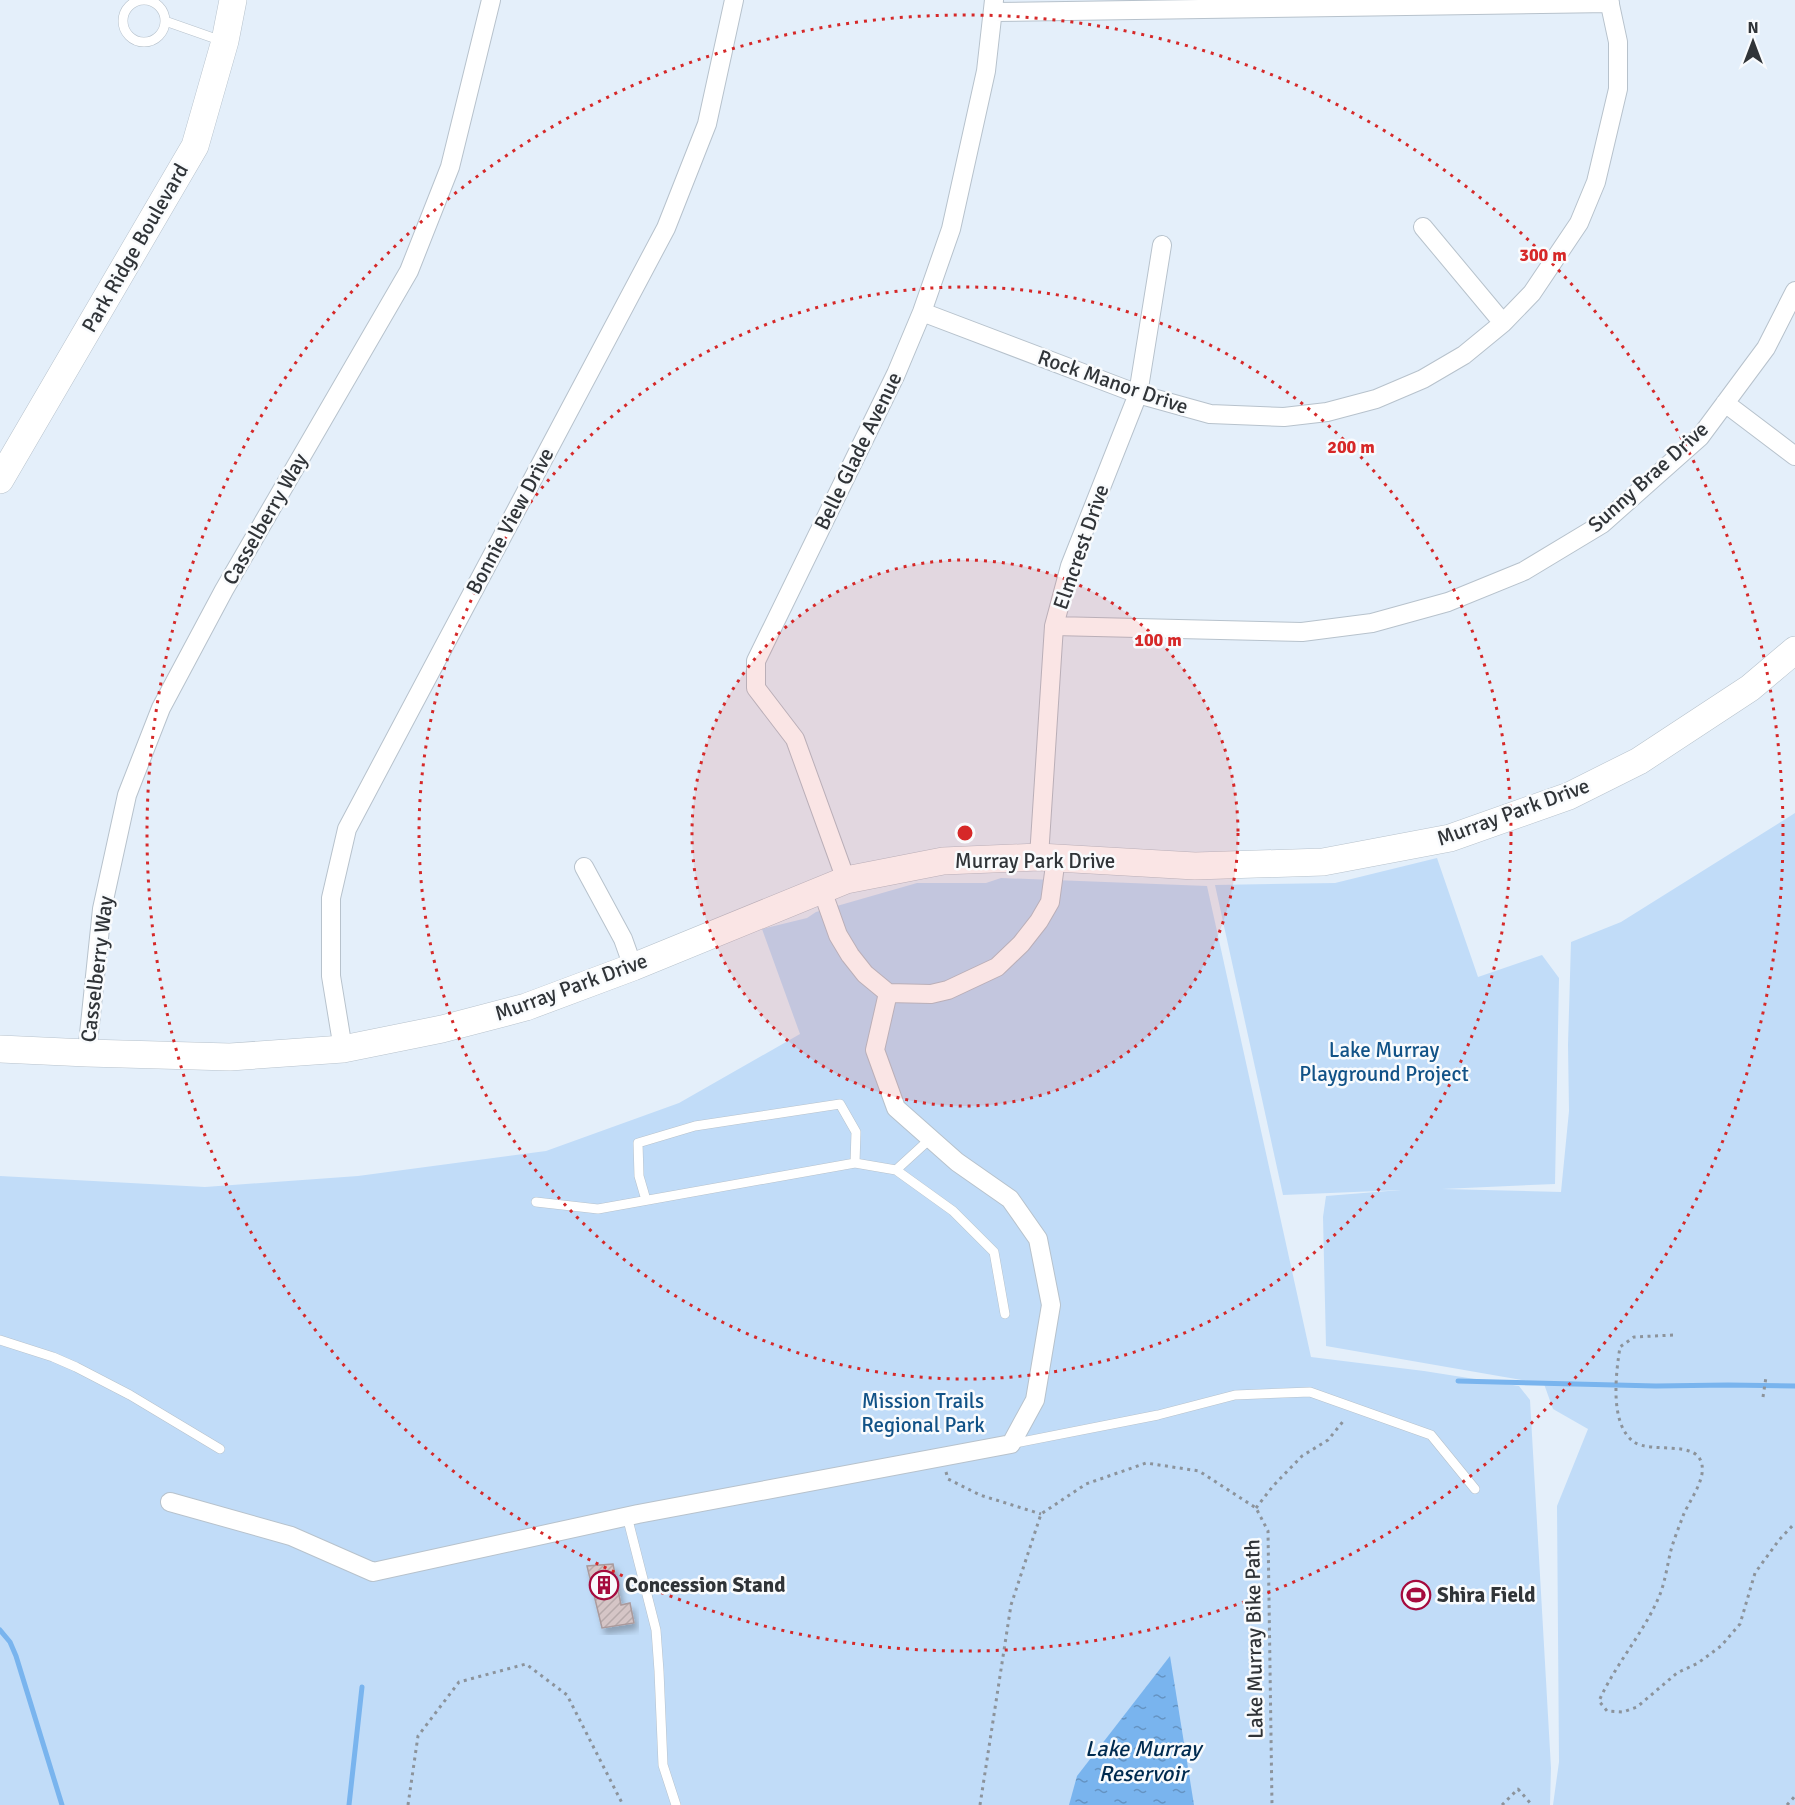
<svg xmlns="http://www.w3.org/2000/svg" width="1795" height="1805" font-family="Signika,sans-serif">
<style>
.green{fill:#c1dcf8}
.water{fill:url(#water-ripples)}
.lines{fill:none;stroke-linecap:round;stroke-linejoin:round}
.stream{stroke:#79b4ee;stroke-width:5}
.building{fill:url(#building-hatch);stroke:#aa9a9c;stroke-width:1.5;filter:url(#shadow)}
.lane-casing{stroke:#b7c2cc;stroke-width:10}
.street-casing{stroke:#b7c2cc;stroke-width:20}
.secondary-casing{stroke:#b7c2cc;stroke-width:28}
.path{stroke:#8c939b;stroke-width:3;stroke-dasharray:3 4.5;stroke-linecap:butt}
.lane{stroke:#fff;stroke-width:9}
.street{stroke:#fff;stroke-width:18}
.secondary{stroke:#fff;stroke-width:27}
.ring{fill:none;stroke:#d62828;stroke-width:3;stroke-dasharray:3 6}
.labels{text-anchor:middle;stroke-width:5;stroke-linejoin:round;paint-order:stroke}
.street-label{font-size:21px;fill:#303438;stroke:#f9fbfd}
.park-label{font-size:21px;fill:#115287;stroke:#f9fbfd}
.poi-label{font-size:21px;font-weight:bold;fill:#303438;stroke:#f9fbfd;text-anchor:start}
.water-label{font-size:22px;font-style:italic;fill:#002b50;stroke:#f9fbfd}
.centre{fill:#d62828;stroke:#f9fbfd;stroke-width:3}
.ring-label{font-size:18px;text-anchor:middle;font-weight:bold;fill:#d62828;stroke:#f9fbfd;stroke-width:5;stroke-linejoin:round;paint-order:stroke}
</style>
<defs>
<pattern id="water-ripples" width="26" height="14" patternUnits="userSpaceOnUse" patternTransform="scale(1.5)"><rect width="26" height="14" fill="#79b4ee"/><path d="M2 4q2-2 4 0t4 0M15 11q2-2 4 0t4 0" fill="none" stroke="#6493c2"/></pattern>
<pattern id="building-hatch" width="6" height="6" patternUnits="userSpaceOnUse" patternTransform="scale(1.5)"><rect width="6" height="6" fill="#d5c5c6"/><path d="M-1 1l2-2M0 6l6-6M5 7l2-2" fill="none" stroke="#b7aaab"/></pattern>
<filter id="shadow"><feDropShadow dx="3.5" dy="6" stdDeviation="3" flood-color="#0004"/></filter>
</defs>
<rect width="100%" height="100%" fill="#e4effa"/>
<path class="green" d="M1795,813V1805H1553L1559,1762L1557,1506L1588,1429L1553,1409L1544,1384L1326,1346L1323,1217L1326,1196L1401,1190L1283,1195L1215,885L1335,883L1437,858L1478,977L1542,955L1559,978L1555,1184L1442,1189L1561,1192L1569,1111L1568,1045L1571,942L1621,922Z
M1001,878L1207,886L1311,1357L1424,1371L1519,1386L1530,1400L1551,1768L1550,1805H0V1176L205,1187L358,1176L546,1151L679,1103L800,1034L762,929L807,918L816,912L917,883H986Z"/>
<path class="water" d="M1170,1656L1194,1805H1069L1077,1776Z"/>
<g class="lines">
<path class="stream" d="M1458,1381L1656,1386L1728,1385L1795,1386
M0,1630L10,1642L16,1656L62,1805
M349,1805L362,1687"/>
</g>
<path class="building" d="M613,1564L621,1605L630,1603L634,1623L602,1628L587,1566Z"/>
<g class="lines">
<g class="lane-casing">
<path id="lane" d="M123 21a21 21 0 1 1 42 0a21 21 0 1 1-42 0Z
M165,21L222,41
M896,1170L953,1211L994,1252L1005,1314
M646,1200L639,1176L638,1143L695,1126L840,1104L856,1132L855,1163
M536,1202L598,1209L855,1163L896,1170L931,1138
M0,1340L53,1357L76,1367L130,1395L220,1449
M1011,1444L1158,1415L1235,1395L1310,1392L1431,1435L1475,1489
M627,1516L656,1630L659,1671L663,1765L676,1805"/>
</g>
<g class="street-casing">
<path id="street" d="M994,12L1610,3
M1423,227L1503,323
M922,312L1138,394L1210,414L1284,417L1327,412L1376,399L1423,379L1464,355L1503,323L1532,293L1579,223L1596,182L1618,89V42L1609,0
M1725,403L1795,456
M1054,626L1302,632L1372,623L1448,602L1524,571L1602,524L1700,437L1766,348L1795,291
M1039,857L1054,626L1070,566L1138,394L1162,245
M584,867L623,939L633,967
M846,880L795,739L756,688V661L896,374L922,312L951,229L986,71L994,0
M822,890L838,935L850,955L865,974L888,993L931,994L948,990L997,967L1021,944L1039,921L1050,902L1056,858
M343,1049L331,976V898L347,829L666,228L707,124L734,0
M87,1053L102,909L127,795L161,708L224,590L409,271L450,167L491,0
M170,1502L291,1536L373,1572L638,1514L1011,1444L1035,1400L1051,1305L1038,1239L1010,1199L957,1162L896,1108L875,1050L888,993"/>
</g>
<g class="secondary-casing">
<path id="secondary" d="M0,480L195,146L225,41L233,0
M0,1049L87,1053L230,1057L343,1049L442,1029L526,1007L633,967L846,880L943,861L1039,857L1195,866L1323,862L1450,838L1569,796L1639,761L1750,688L1795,650"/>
</g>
<path class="path" d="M1673,1335L1634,1337L1620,1347C1616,1373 1609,1424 1634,1442C1651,1454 1698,1439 1702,1465C1705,1481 1689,1501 1683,1516C1679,1527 1674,1539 1671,1550C1667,1566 1665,1584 1658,1599C1642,1635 1615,1665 1599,1701L1607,1711L1623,1712L1637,1707L1677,1673L1698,1663L1721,1646L1740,1624L1755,1573L1779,1540L1795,1523
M1763,1397L1766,1377
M946,1472L948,1479L980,1495L1041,1514
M1256,1508L1273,1486L1302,1456L1328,1440L1345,1419
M408,1805L418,1736L459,1682L526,1664L567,1695L623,1805
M980,1805L1011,1605L1041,1514L1086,1484L1146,1463L1199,1471L1256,1508L1268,1531L1272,1805
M1502,1805L1518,1789L1532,1805
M1787,1805L1795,1796"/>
<use href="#lane" class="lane"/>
<use href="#street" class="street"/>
<use href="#secondary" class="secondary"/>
</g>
<circle cx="965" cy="833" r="273" fill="#d62828" fill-opacity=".12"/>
<g class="ring">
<circle cx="965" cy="833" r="273"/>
<circle cx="965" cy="833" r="546"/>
<circle cx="965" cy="833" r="818"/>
</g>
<defs>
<g id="building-ring" transform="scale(1.5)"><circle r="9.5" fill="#f9fbfd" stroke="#a50a3d" stroke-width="1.5"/><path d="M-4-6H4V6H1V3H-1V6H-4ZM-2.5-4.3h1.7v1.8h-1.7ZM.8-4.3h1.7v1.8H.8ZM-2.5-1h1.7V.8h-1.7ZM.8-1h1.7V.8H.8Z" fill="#a50a3d"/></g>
<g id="stadium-ring" transform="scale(1.5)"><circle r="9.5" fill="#f9fbfd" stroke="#a50a3d" stroke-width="1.5"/><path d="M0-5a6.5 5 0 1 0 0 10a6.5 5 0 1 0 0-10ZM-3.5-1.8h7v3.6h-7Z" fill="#a50a3d"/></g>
</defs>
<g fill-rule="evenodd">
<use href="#building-ring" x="604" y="1585"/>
<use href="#stadium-ring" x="1416" y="1595"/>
</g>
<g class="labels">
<g class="street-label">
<text transform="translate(135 248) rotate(-60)" y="7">Park Ridge Boulevard</text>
<text transform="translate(1113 382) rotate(19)" y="7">Rock Manor Drive</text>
<text transform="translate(858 451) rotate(-64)" y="7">Belle Glade Avenue</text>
<text transform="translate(1648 477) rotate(-42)" y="7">Sunny Brae Drive</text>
<text transform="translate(265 519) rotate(-60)" y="7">Casselberry Way</text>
<text transform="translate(510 521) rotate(-62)" y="7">Bonnie View Drive</text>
<text transform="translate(1081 547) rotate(-71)" y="7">Elmcrest Drive</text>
<text transform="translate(1513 812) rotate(-20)" y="7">Murray Park Drive</text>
<text x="1035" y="868">Murray Park Drive</text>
<text transform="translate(97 969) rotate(-83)" y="7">Casselberry Way</text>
<text transform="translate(571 987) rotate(-20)" y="7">Murray Park Drive</text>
<text transform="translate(1254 1639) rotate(-91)" y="7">Lake Murray Bike Path</text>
</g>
<g class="park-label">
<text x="1384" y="1057">Lake Murray<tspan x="1384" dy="24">Playground Project</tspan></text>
<text x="923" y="1408">Mission Trails<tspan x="923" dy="24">Regional Park</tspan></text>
</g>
<g class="poi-label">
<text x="625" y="1592">Concession Stand</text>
<text x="1437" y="1602">Shira Field</text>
</g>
<g class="water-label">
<text x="1143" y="1756">Lake Murray<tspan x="1143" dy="25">Reservoir</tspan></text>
</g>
</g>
<circle cx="965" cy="833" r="9" class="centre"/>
<g class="ring-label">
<text x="1543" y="261">300 m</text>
<text x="1351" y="453">200 m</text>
<text x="1158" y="646">100 m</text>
</g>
<g transform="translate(1753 42)" stroke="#f9fbfd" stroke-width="4.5" paint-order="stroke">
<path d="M0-4.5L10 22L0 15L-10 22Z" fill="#303438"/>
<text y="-9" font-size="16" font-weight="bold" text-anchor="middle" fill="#303438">N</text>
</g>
</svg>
